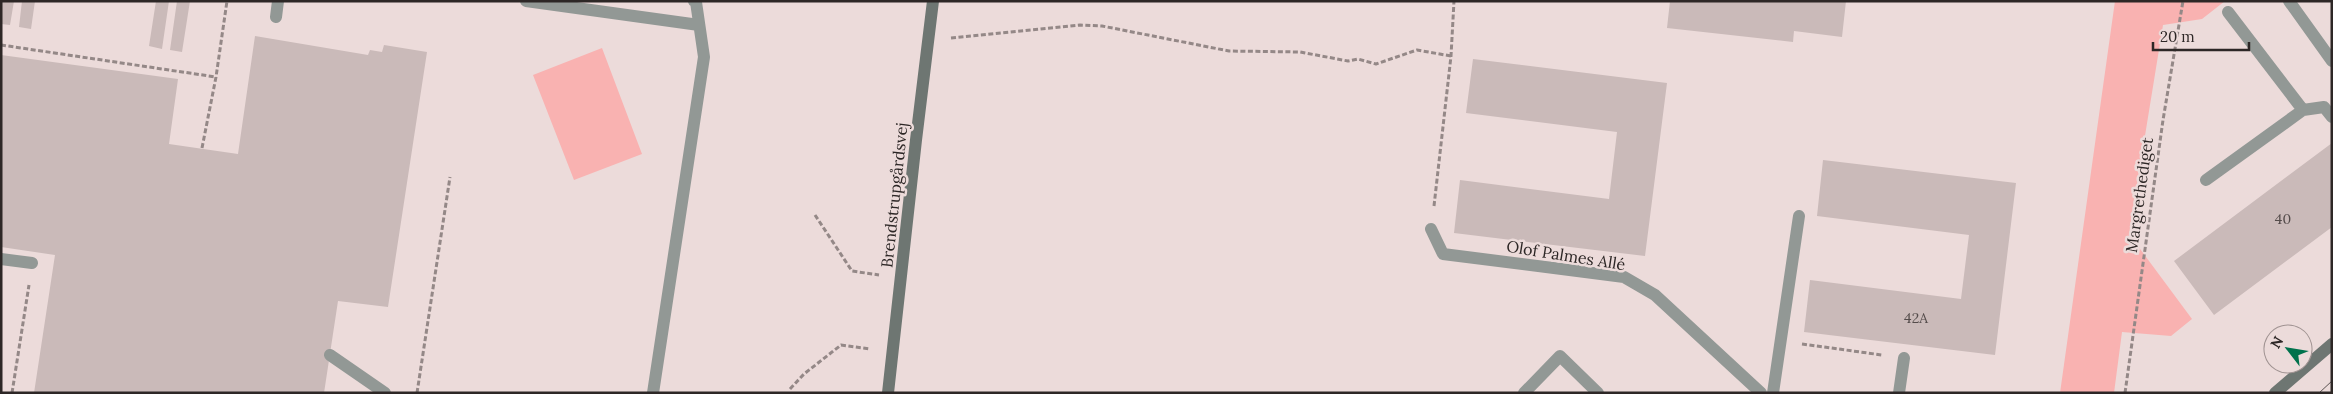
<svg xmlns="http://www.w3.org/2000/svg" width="2333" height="394" font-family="Lora,serif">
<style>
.green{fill:#f9b2b1}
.building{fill:#cabab9}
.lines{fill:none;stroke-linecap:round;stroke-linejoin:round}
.path{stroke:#948887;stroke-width:3;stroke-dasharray:5 2.5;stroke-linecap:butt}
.lane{stroke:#929895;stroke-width:12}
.street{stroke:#929895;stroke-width:12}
.secondary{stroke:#6e7672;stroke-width:12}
.tram{stroke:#5b5352;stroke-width:1}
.labels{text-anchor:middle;stroke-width:5;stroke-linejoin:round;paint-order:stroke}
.number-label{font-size:14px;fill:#544c4b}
.street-label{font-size:16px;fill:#2d2726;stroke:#ecdbda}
</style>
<rect width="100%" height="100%" fill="#ecdbda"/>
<path class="green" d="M2115,1H2225L2202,19L2163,25L2129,234L2192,319L2171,336L2122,332L2114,393H2060Z
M602,48L642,154L574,180L533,75Z"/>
<path class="building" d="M1,1H14L10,25L1,24Z
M22,1H35L31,29L19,27Z
M156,1H169L162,49L149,46Z
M177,1H190L182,52L170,50Z
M1670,1H1846L1842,37L1794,31L1793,42L1667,28Z
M255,36L368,55L370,50L382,52L384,45L427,52L388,307L338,301L324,393H34L55,255L1,247V55L178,79L169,144L238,154Z
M1473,59L1667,83L1645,256L1454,233L1460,180L1609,199L1617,132L1466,113Z
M2332,143V227L2214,315L2174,261Z
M1823,160L2016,183L1995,355L1804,332L1810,280L1961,299L1969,235L1817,216Z"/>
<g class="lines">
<path class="path" d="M951,38L1080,25L1102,26L1229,51L1300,52L1348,61L1358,59L1376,64L1417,50L1451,56
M1,45L216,77
M202,148L216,77L227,1
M1434,206L1451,56L1454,1
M815,215L852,271L879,275
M1802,344L1882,355
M790,389L804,374L841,345L870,349
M12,393L29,285
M417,393L450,177
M2125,393L2163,120L2183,1"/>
<path class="lane" d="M526,1L699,25
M2289,1L2332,61
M2228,12L2303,110
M276,17L278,1
M2206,180L2303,110L2324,107L2332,117
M1,259L32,263
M330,355L385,393
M653,393L704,57L696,2L694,1
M1524,393L1560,356L1598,393
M1773,393L1799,216
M1899,393L1904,358"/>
<path class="street" d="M1431,229L1443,254L1624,277L1655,295L1761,393"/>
<path class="secondary" d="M888,393L916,140L933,1
M2275,393L2332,344"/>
<path class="tram" d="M2319,393L2332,381"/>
</g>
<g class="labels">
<g class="number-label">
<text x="2283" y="224">40</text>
<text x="1916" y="323">42A</text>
</g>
<g class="street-label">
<text transform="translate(894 195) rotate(-84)" y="6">Brendstrupgårdsvej</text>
<text transform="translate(2139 195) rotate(-82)" y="6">Margrethediget</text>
<text transform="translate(1566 255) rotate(9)" y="6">Olof Palmes Allé</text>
</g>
</g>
<rect width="2333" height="394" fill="none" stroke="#2d2726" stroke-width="5"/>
<g transform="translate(2288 349) rotate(301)"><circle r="24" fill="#ecdbda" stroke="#a09392"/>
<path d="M0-4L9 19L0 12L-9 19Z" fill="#00724c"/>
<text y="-8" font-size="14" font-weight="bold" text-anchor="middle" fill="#2d2726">N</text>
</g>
<path d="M2153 42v8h96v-8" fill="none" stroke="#2d2726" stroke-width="2.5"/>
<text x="2160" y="42" font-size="15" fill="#2d2726" stroke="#ecdbda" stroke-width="4" paint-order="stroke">20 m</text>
</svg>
